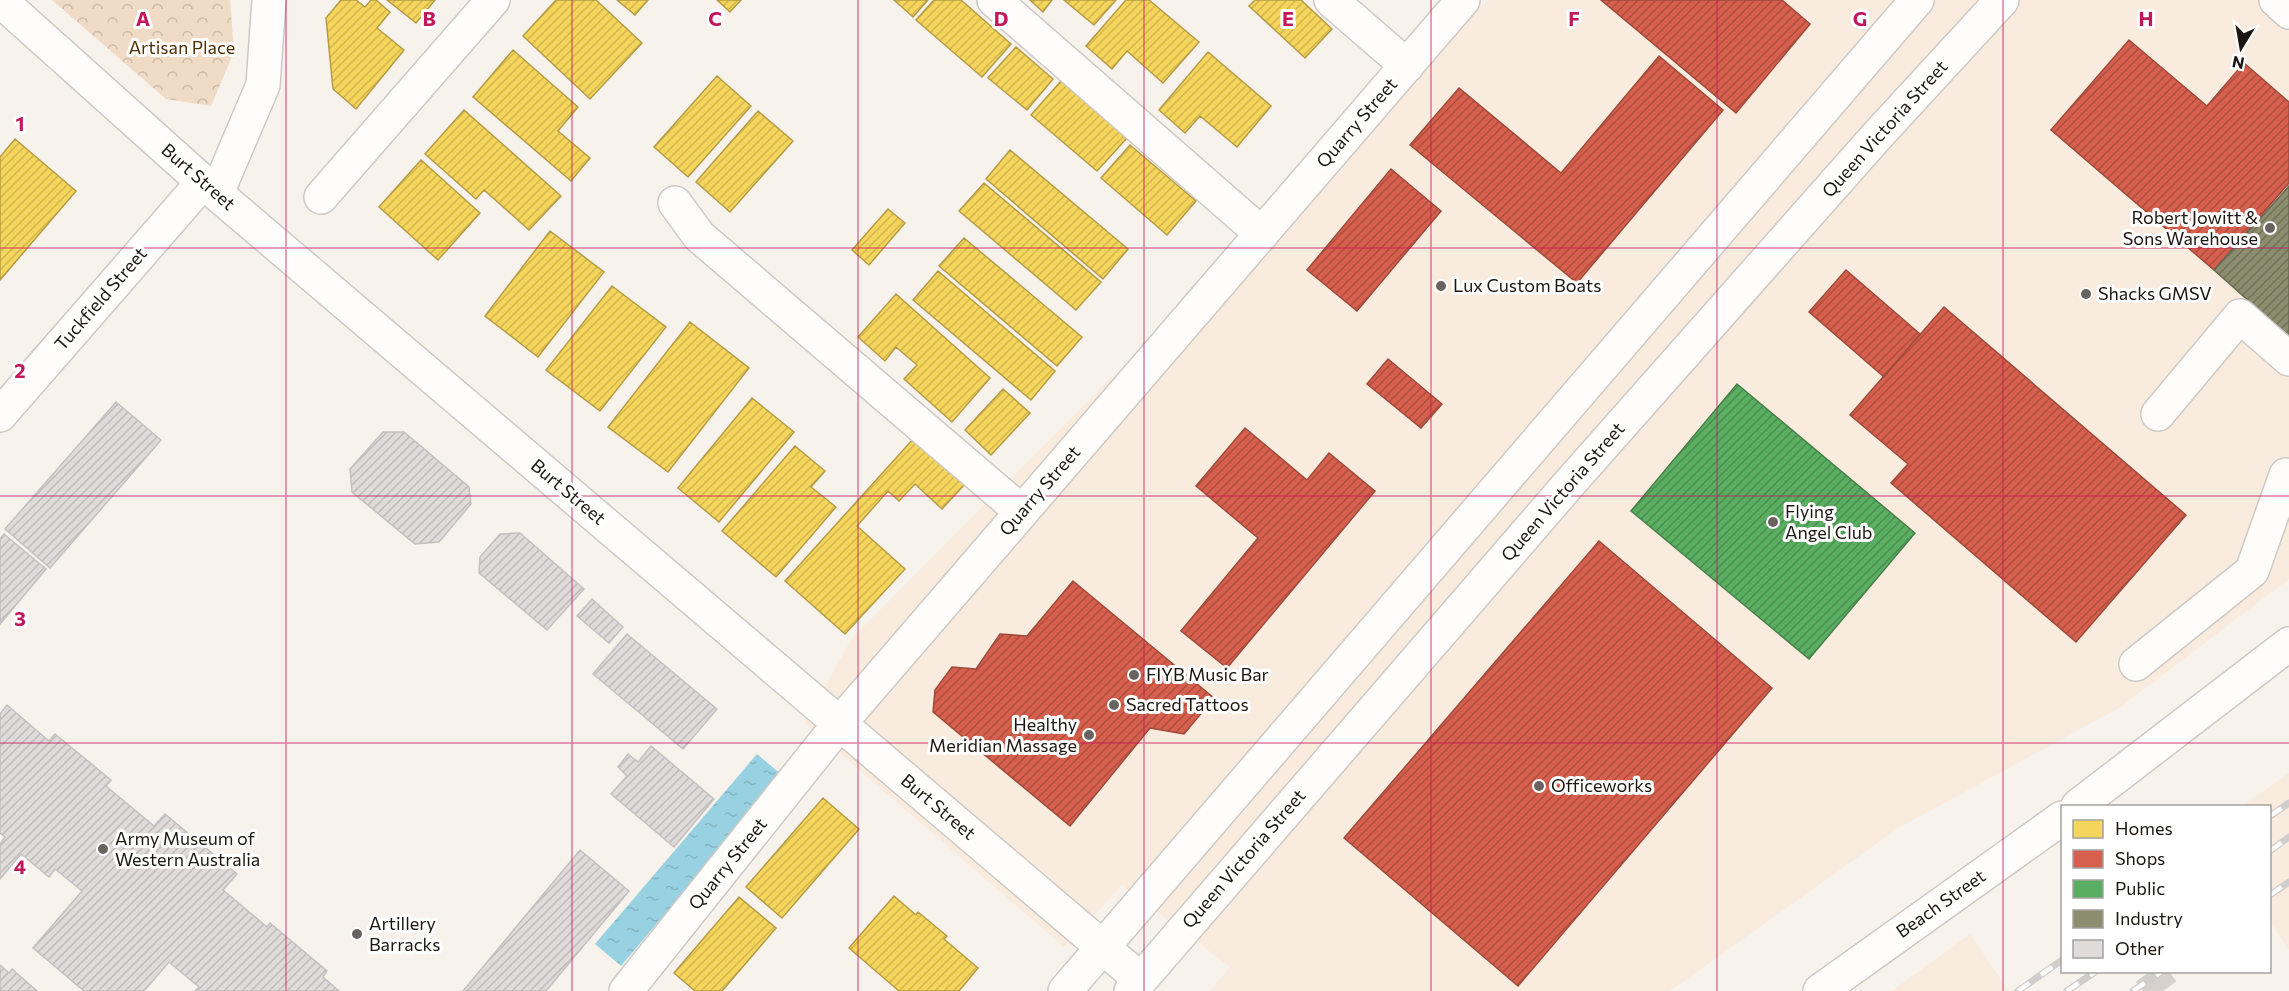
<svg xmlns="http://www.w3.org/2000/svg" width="2289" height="991" font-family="Commissioner,sans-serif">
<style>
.built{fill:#f9ebdd}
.forest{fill:url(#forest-crowns)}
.water{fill:url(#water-ripples)}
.homes{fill:url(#homes-hatch);stroke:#b49c46;stroke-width:1.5}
.shops{fill:url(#shops-hatch);stroke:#9e4a3b;stroke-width:1.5}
.public{fill:url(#public-hatch);stroke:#478049;stroke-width:1.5}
.industry{fill:url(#industry-hatch);stroke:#6a6952;stroke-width:1.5}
.building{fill:url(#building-hatch);stroke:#c5c0c0;stroke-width:1.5}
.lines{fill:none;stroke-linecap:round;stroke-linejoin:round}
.minor-tunnel{stroke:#d7d1cb;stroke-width:33;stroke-dasharray:33 16;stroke-linecap:butt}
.minor-casing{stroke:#cec9c4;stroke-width:36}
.major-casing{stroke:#cec9c4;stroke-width:36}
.minor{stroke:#fefdfc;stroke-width:33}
.major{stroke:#fefdfc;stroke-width:33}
.rail-casing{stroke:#d0cecd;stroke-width:7}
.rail{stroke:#fff;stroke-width:4.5;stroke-dasharray:14;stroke-linecap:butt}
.grid{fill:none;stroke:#c2185b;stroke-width:1.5;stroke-opacity:0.55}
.poi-dot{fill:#68635e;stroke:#fff;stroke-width:2}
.labels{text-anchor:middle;stroke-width:6;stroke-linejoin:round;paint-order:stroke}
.park-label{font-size:18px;fill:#513005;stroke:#fff}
.street-label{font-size:18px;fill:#1b1611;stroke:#fff}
.poi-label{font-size:18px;fill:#1b1611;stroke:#fff;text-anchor:start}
.grid-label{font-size:20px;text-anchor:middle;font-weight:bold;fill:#c2185b;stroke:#fff;stroke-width:6;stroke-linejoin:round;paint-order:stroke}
</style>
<defs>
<pattern id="forest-crowns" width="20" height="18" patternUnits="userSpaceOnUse" patternTransform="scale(1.5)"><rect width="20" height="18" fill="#f0dbc6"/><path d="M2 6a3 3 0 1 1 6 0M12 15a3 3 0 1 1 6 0" fill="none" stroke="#cdbba9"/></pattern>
<pattern id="water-ripples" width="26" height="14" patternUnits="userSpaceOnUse" patternTransform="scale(1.5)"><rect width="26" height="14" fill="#98d2e2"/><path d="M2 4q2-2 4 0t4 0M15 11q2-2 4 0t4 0" fill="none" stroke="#82b4c1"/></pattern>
<pattern id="homes-hatch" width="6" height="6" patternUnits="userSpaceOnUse" patternTransform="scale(1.5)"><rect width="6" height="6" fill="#f6d55c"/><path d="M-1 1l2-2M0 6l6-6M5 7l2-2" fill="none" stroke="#d2b64f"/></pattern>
<pattern id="shops-hatch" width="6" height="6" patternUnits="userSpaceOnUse" patternTransform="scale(1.5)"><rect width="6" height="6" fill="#d6604d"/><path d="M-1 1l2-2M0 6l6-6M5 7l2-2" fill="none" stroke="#ad4e3f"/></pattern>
<pattern id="public-hatch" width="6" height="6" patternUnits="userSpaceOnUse" patternTransform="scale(1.5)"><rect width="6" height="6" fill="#5aae61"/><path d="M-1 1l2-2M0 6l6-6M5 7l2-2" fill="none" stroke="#4a8d4f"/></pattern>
<pattern id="industry-hatch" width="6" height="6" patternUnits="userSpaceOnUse" patternTransform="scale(1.5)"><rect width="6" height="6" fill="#8c8c6e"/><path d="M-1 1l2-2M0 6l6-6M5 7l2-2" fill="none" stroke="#727159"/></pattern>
<pattern id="building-hatch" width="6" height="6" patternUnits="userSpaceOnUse" patternTransform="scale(1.5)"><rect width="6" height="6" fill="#e0dbdb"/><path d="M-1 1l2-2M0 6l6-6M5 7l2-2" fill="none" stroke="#c0bbbb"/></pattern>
</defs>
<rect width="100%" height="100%" fill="#f8f2ec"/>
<path class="built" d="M1488,0H2289V579L2119,708L1900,827L1670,991H1210L1230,967L1122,885L1064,947L805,723L852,638Z
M2289,773V950L2270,922V806H2242Z
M1970,934L2009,991H1892Z"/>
<path class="forest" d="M52,0H230L234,52L211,106L166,99Z"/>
<path class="water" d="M757,754L782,775L621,966L595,944Z"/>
<path class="homes" d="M341,0H356L365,7L371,0H376L390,12L377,28L404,50L356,109L333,89L326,18Z
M387,0H435L416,23Z
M556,0H596L642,43L590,99L523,36Z
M617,0H648L635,15Z
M717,0H741L730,12Z
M894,0H928L913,17Z
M934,0H961L1011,44L982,77L916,20Z
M1030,0H1052L1043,12Z
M1064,0H1116L1094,25Z
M1126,0H1149L1199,42L1163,83L1127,51L1112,69L1086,46Z
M1255,0H1301L1332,29L1305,58L1249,6Z
M1016,47L1053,79L1027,110L988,78Z
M513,50L578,107L558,131L590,158L571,181L473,97Z
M1208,52L1271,106L1237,147L1200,116L1185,133L1159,110Z
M717,76L751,106L688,177L654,147Z
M1061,81L1127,138L1097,171L1031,115Z
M464,110L561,196L529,230L484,190L476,199L425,154Z
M758,111L793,141L730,212L696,182Z
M15,139L76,191L0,280V157Z
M1130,145L1196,201L1167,235L1101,178Z
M1010,150L1128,249L1103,279L986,179Z
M421,160L480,213L438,260L379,207Z
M984,183L1101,282L1076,310L959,211Z
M888,209L905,223L869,265L852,250Z
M550,231L604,272L538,357L485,316Z
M964,238L1082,337L1057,366L939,266Z
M938,271L1055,371L1031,400L913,300Z
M612,286L666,327L600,411L546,370Z
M896,294L990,378L952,422L904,379L917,365L896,347L885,361L858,337Z
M690,322L749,368L668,472L608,427Z
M1003,389L1030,413L991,455L965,430Z
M752,398L794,432L719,522L678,488Z
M914,438L965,484L942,509L915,484L899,501L888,491L857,526L905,569L845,634L785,581Z
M795,446L825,471L811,487L836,507L776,577L722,531Z
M823,798L859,829L782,918L746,887Z
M894,896L916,915L918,912L947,936L944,939L978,968L959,991H899L849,948Z
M739,897L776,928L722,991H695L674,973Z"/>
<path class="shops" d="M1601,0H1782L1810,24L1736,113Z
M2129,40L2207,106L2244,63L2289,102V183L2214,270L2051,130Z
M1659,56L1723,110L1577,283L1410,145L1459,88L1561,173Z
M1391,169L1441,211L1357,311L1307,270Z
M1846,270L1920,334L1884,377L1809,312Z
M1944,307L2186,515L2076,642L1891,483L1908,464L1850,415Z
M1388,359L1442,404L1421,428L1367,384Z
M1245,428L1307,480L1329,453L1375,491L1227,668L1181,631L1258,538L1196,486Z
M1599,541L1772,688L1518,986L1344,838Z
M1073,581L1214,698L1184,734L1150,728L1070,826L933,712L935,690L952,667L976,669L1000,634L1027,636Z"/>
<path class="public" d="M1737,384L1915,533L1809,659L1631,511Z"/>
<path class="industry" d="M2289,186V337L2214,270Z"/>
<path class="building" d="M116,402L161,440L50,568L5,529Z
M383,432H404L469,487L471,504L439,542L415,544L352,492L350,469Z
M520,533L584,589L547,630L479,573L480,557L500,534Z
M4,534L46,569L0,624V539Z
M592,599L623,627L609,643L577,616Z
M627,634L717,709L683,749L593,674Z
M7,705L49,741L55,734L111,780L106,786L154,826L165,814L237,874L223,890L267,927L270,923L327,971L323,977L339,991H195L199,987L169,962L144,991H84L33,948L82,891L55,869L49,877L21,854L0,879V844L5,837L0,833V714Z
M651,746L714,799L674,847L611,794L627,776L618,767L628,754L638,762Z
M580,850L629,891L546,991H463Z
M0,965L9,973L12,969L37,991H0Z"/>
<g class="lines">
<path class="minor-tunnel" d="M2149,972L2163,991"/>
<g class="minor-casing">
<path id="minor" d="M0,0L203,182L1140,979
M994,0L1262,234
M1331,0L1407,66
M2276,0L2289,12
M217,193L263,85L269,0
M321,197L493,0
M675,203L699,236L1022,512
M2158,414L2240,316L2289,359
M0,415L203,182
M2136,664L2252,571L2286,475
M2078,806L2289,644
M626,991L840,723L1463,0
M1820,991L2062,818"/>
</g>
<g class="major-casing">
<path id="major" d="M1065,991L1917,0
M1131,991L1568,485L1876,137L2002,0"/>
</g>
<use href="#minor" class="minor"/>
<use href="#major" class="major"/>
<g class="rail-casing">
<path id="rail" d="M2270,816L2289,803
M2270,851L2289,837
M2270,895L2289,882
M2018,991L2062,960
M2067,991L2095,972
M2133,991L2161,972"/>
</g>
<use href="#rail" class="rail"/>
</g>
<path class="grid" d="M286,0V991M572,0V991M858,0V991M1144,0V991M1431,0V991M1717,0V991M2003,0V991M0,248H2289M0,496H2289M0,743H2289"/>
<g class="poi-dot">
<circle cx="2270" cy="228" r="6"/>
<circle cx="1441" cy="286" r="6"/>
<circle cx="2086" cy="294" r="6"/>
<circle cx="1773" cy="522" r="6"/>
<circle cx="1134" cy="675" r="6"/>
<circle cx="1114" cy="705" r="6"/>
<circle cx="1089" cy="735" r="6"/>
<circle cx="1539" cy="786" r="6"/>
<circle cx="103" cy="849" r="6"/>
<circle cx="357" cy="934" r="6"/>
</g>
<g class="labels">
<g class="park-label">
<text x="182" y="54">Artisan Place</text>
</g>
<g class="street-label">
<text transform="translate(1357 123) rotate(-49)" y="6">Quarry Street</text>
<text transform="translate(1885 129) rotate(-48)" y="6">Queen Victoria Street</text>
<text transform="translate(198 177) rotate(41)" y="6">Burt Street</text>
<text transform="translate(101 299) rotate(-49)" y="6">Tuckfield Street</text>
<text transform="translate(1040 491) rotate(-49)" y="6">Quarry Street</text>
<text transform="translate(568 492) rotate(40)" y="6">Burt Street</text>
<text transform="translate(1563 492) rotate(-49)" y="6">Queen Victoria Street</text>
<text transform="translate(938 807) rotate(40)" y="6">Burt Street</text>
<text transform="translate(1244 859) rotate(-49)" y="6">Queen Victoria Street</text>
<text transform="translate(728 864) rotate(-51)" y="6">Quarry Street</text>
<text transform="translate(1941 904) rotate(-35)" y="6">Beach Street</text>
</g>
<g class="poi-label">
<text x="2258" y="224" text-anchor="end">Robert Jowitt &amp;<tspan x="2258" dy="21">Sons Warehouse</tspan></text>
<text x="1453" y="292">Lux Custom Boats</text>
<text x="2098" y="300">Shacks GMSV</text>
<text x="1785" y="518">Flying<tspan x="1785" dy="21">Angel Club</tspan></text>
<text x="1146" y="681">FIYB Music Bar</text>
<text x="1126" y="711">Sacred Tattoos</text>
<text x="1077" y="731" text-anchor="end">Healthy<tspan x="1077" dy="21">Meridian Massage</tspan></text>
<text x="1551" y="792">Officeworks</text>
<text x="115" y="845">Army Museum of<tspan x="115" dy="21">Western Australia</tspan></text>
<text x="369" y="930">Artillery<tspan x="369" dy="21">Barracks</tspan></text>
</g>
</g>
<g class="grid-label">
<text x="143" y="26">A</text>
<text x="429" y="26">B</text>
<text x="715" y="26">C</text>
<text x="1001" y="26">D</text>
<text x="1288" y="26">E</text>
<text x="1574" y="26">F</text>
<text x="1860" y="26">G</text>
<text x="2146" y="26">H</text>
<text x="20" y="131">1</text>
<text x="20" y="378">2</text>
<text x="20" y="626">3</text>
<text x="20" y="874">4</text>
</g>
<rect x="2061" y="805" width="210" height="168" fill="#ffffff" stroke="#a4a2a0" stroke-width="1.5"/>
<rect x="2073" y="820" width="30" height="18" fill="#f6d55c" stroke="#a4a2a0" stroke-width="1.5"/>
<text x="2115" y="835" font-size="18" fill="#1b1611">Homes</text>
<rect x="2073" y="850" width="30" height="18" fill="#d6604d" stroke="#a4a2a0" stroke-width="1.5"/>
<text x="2115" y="865" font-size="18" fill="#1b1611">Shops</text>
<rect x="2073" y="880" width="30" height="18" fill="#5aae61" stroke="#a4a2a0" stroke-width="1.5"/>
<text x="2115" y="895" font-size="18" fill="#1b1611">Public</text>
<rect x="2073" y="910" width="30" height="18" fill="#8c8c6e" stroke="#a4a2a0" stroke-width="1.5"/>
<text x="2115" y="925" font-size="18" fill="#1b1611">Industry</text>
<rect x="2073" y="940" width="30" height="18" fill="#e0dbdb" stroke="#a4a2a0" stroke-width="1.5"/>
<text x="2115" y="955" font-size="18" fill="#1b1611">Other</text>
<g transform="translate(2241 48) rotate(191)" stroke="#ffffff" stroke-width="4.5" paint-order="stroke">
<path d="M0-4.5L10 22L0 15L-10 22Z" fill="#1b1611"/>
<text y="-9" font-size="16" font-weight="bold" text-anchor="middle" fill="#1b1611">N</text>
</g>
</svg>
